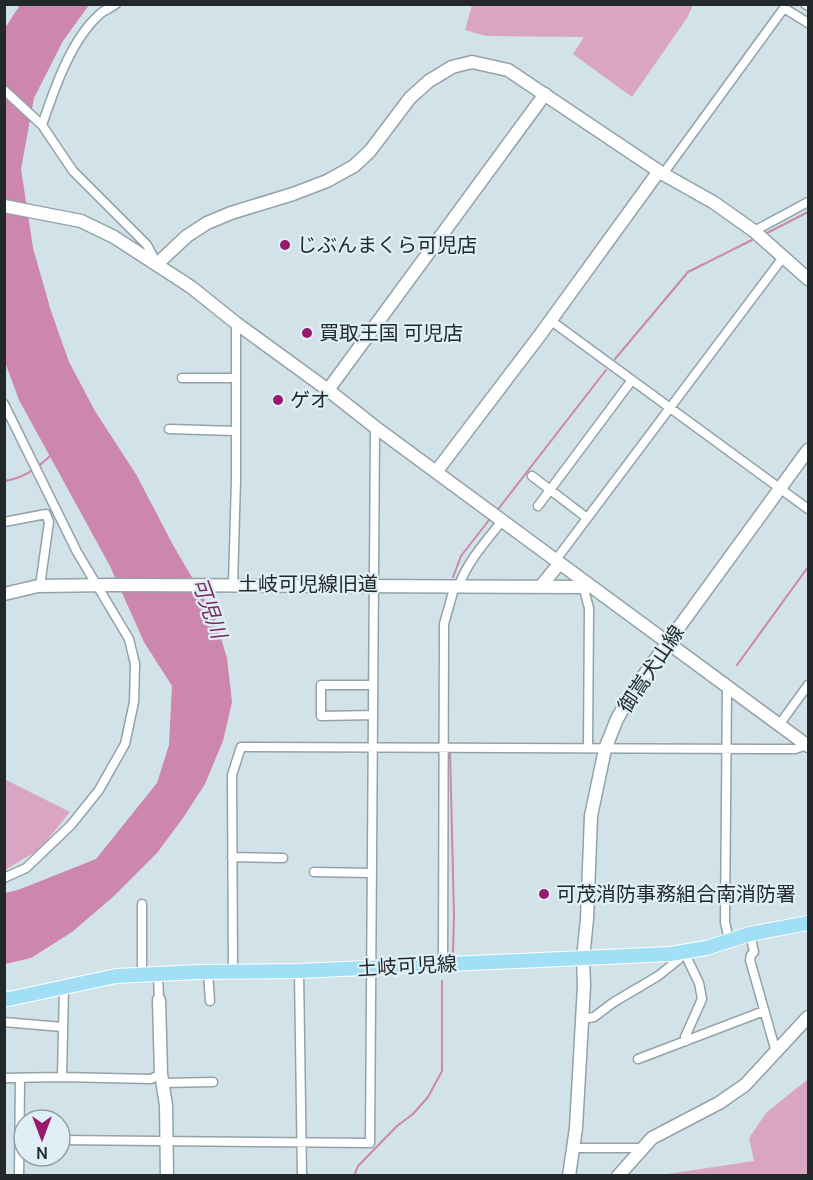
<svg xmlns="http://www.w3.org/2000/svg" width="813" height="1180" font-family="Manrope,'Noto Sans JP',sans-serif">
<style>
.green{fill:#daa5c2}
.water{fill:#cd86ad}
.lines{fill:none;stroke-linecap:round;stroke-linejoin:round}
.stream{stroke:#cd86ad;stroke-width:2}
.street-casing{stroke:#93a2a8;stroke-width:11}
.secondary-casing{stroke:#93a2a8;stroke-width:15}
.primary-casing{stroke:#fff;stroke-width:16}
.street{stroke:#fff;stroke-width:8}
.secondary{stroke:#fff;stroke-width:12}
.primary{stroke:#a1dff6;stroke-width:14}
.poi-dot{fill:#98186f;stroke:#dfeff6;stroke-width:2}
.labels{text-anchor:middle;stroke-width:4.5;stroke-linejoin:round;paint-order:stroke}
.poi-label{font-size:20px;fill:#23282b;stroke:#dfeff6;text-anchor:start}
.street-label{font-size:20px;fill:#23282b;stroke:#dfeff6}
.water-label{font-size:21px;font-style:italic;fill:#7b275c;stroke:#dfeff6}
</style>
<rect width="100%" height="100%" fill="#d2e2e9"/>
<path class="green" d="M472,5V4L693,5L687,18L632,97L573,54L584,37L486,36L465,30Z
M4,779L70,812L40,849L5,870Z
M808,1079V1175H661L754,1161L749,1138L766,1113Z"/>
<path class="water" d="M20,5H89L63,41L34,98L21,169L33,248L51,311L69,362L95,411L137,476L173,545L214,615L227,658L232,702L223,741L205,784L183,818L157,853L114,896L72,932L31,958L5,964V893L18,890L96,859L157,783L169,745L172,686L144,642L110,566L19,400L5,362V28Z"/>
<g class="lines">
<path class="stream" d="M767,233L808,212
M615,359L688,272L752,240
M4,481C23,479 38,468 51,455
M499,508L606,370
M453,577L461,556L489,520
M737,665L808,567
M450,752L454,915L453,952
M354,1176L358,1166L397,1126L413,1114L428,1097L442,1071V981"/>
<g class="street-casing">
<path id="street" d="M805,4L808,6
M4,90L42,125L73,171L147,245L157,264
M42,125C54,90 71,39 100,14C104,10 111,8 116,4
M663,174L784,8L808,23
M754,231L808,202
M550,320L808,509
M182,378H236
M4,404L77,552L129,639L135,664L134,702L125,744L99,790L71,825L26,868L4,878
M169,429L235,431
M532,476L587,518
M538,506L632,380
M4,522L46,514L49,522L40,586
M555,561L784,256
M233,584L236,480V323
M459,585C468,561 486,541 502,521
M583,586L589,608L588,748
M727,686L725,922L729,940
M373,715L321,716V685H373
M779,725L808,685
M232,857L283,858
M314,872L371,873
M750,934L754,952L751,955L750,960L776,1052
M443,965L444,624L455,585
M233,971L232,775L241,747L795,749L807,745
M299,971L302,1176
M208,972L210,1001
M158,973L159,1000
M142,975V904
M582,1019L594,1017L614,1002L658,976L678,960L684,952L699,983L702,999L685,1037L686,1041
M4,1022L62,1027
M638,1059L764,1011
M62,1077L64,988
M4,1078L62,1077L151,1079L161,1074
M163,1083L213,1082
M60,1140L370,1143L375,427
M574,1148H641
M19,1176L20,1078"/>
</g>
<g class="secondary-casing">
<path id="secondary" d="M4,206L81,221L114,237L191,287L236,323L328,390L375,427L808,746
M157,264L187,236L207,223L231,213L293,194L327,181L354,166L370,151L410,98L429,81L452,67L472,62L508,70L663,174L713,202L754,231L808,279
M328,390L545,94
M436,472L540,335L659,171
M541,586L559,564
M4,594L38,586L112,585L592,587
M159,1000L161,1074L166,1105L167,1176
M569,1176L576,1128L584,986L583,958L587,919L591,816L605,749L617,719L634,689L808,450
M618,1176L652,1138L719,1103L745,1085L808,1017"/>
</g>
<g class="primary-casing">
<path id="primary" d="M4,1000L116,976L199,972L299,971L670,954L706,948L750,934L808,923"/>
</g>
<use href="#street" class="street"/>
<use href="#secondary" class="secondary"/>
<use href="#primary" class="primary"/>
</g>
<g class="poi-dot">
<circle cx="285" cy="245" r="6"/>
<circle cx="307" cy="333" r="6"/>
<circle cx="278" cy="400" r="6"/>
<circle cx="544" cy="894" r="6"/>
</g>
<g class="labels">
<g class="poi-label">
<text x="297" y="252">じぶんまくら可児店</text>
<text x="319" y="340">買取王国 可児店</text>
<text x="290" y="407">ゲオ</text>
<text x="556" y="901">可茂消防事務組合南消防署</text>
</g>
<g class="street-label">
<text x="308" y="591">土岐可児線旧道</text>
<text transform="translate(651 669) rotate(-56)" y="7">御嵩犬山線</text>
<text transform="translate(407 966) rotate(-3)" y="7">土岐可児線</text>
</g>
<g class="water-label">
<text transform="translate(209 608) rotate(70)" y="7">可児川</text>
</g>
</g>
<rect width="813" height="1180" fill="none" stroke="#23282b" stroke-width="12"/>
<g transform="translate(42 1138) rotate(180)"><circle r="28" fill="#dfeff6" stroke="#949fa5" stroke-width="1.5"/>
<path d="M0-4.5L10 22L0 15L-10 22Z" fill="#98186f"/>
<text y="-9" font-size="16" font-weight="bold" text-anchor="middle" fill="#23282b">N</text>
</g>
</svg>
